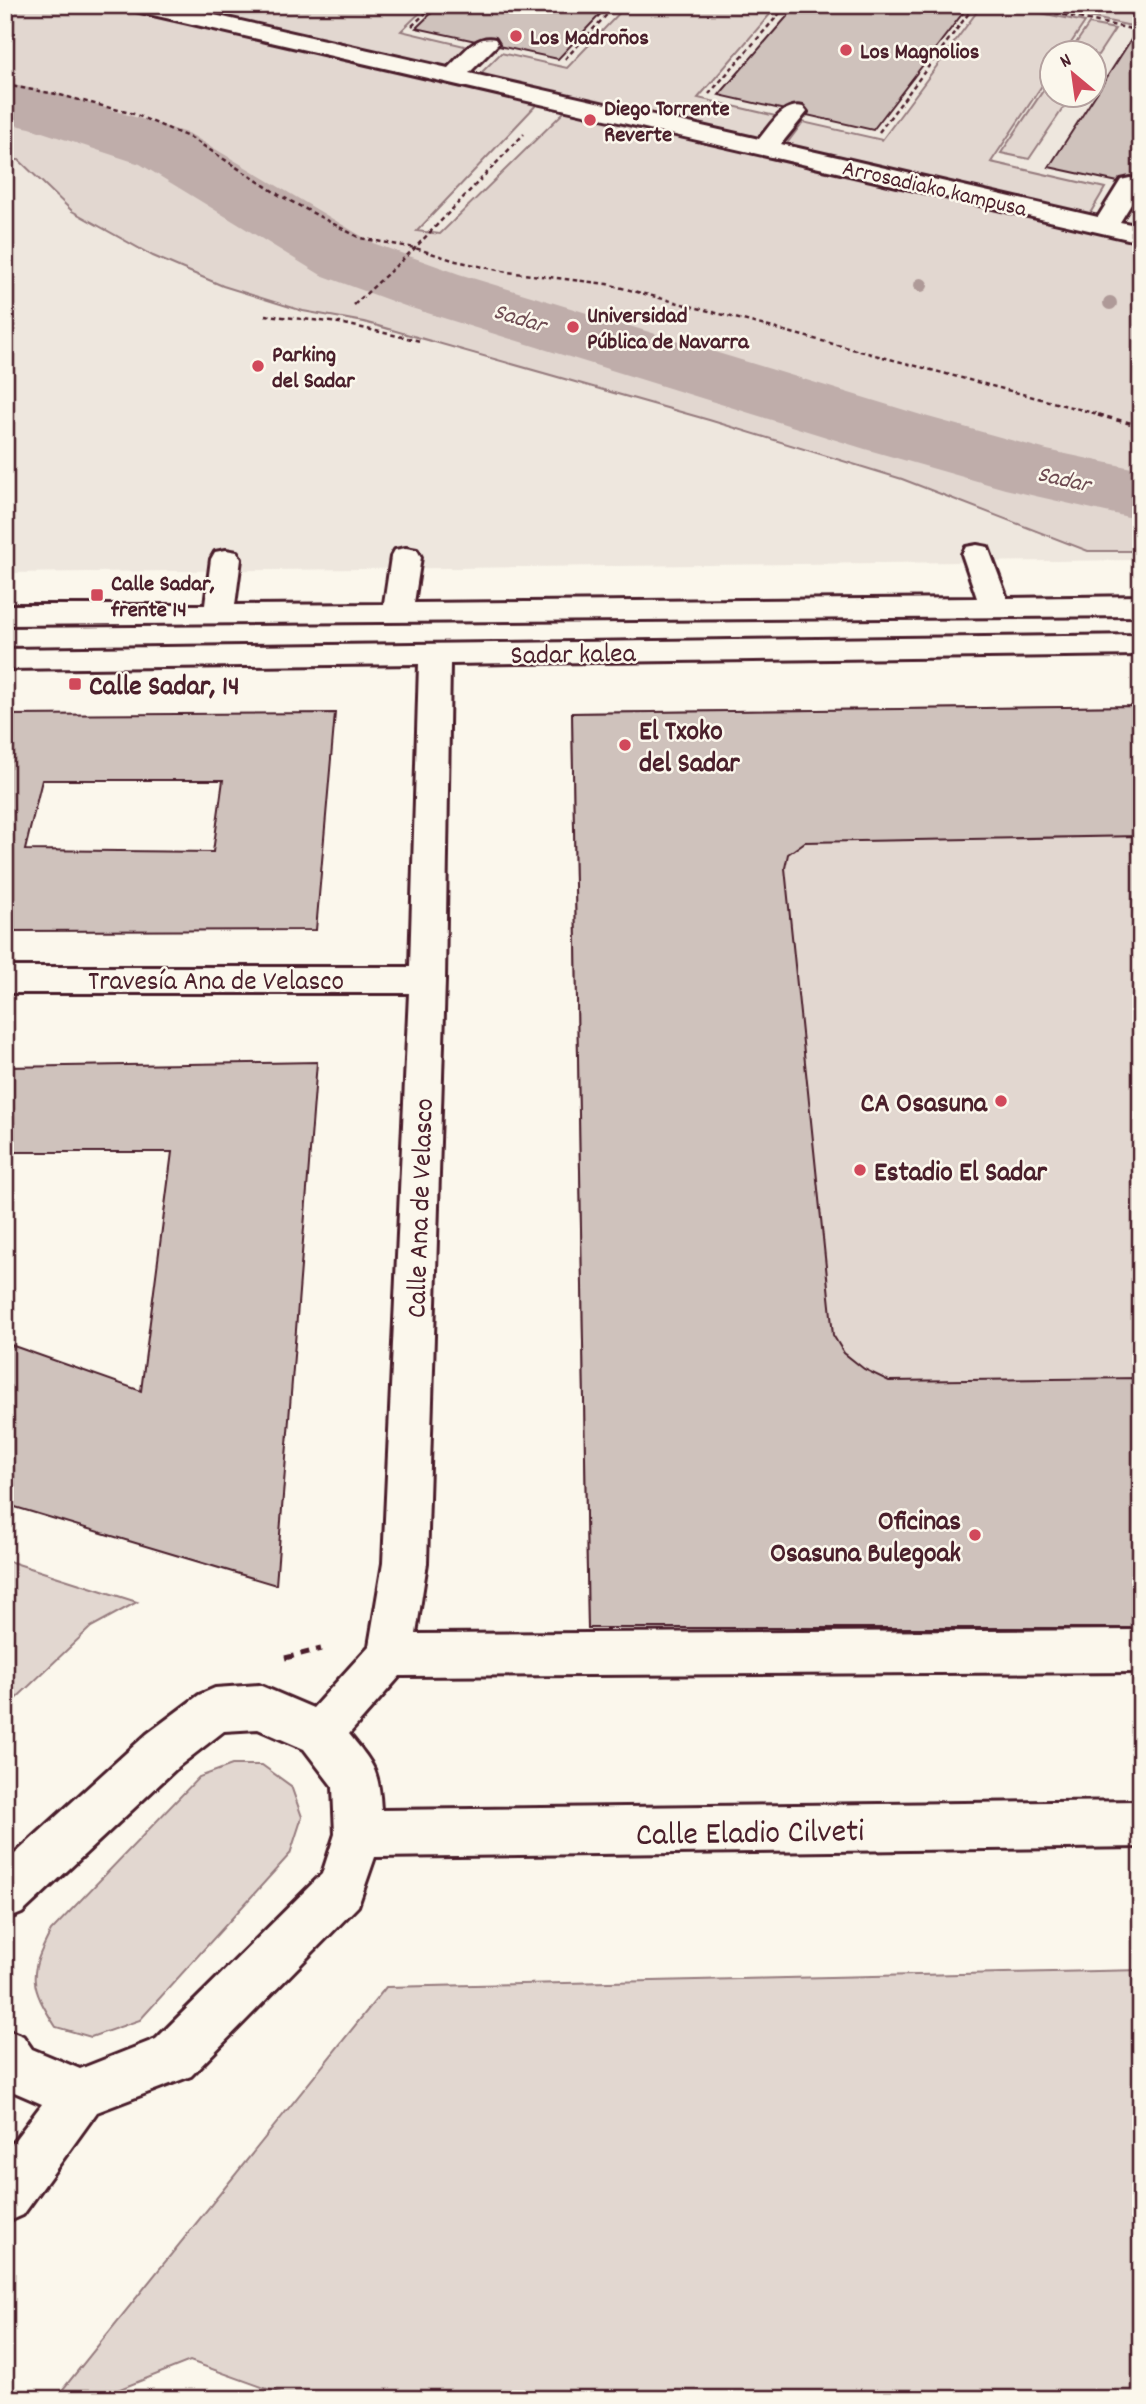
<svg xmlns="http://www.w3.org/2000/svg" width="1146" height="2404" font-family="Dekko,sans-serif">
<style>
.built{fill:#eee7de;fill-rule:evenodd}
.green{fill:#e2d7d0;stroke:#967b7e;stroke-width:2}
.lines{fill:none;stroke-linecap:round;stroke-linejoin:round}
.stream{fill:#907477;fill-rule:evenodd}
.river{fill:#bfadaa;fill-rule:evenodd}
.building{fill:#cfc2bc;stroke:#4a1f2b;stroke-width:2;fill-rule:evenodd}
.minor-casing{stroke:#4a1f2b;stroke-width:6}
.path-far2{stroke:#4a1f2b;stroke-width:2.5;stroke-dasharray:4.5 3.5;stroke-linecap:butt}
.path-far1{stroke:#4a1f2b;stroke-width:3.5;stroke-dasharray:5 4.5;stroke-linecap:butt}
.path{stroke:#4a1f2b;stroke-width:5;stroke-dasharray:9 7;stroke-linecap:butt}
.minor{fill:#fbf7ec;fill-rule:evenodd}
.tree{fill:#af9a98}
.poi-dot{fill:#d1495b;stroke:#fbf7ec;stroke-width:2.5}
.labels{text-anchor:middle;stroke-width:5;stroke-linejoin:round;paint-order:stroke}
.far-poi-label{font-size:23px;font-weight:bold;fill:#4a1f2b;stroke:#fbf7ec;text-anchor:start}
.far-street-label{font-size:23px;fill:#4a1f2b;stroke:#fbf7ec}
.far-water-label{font-size:24px;font-style:italic;fill:#6d4a51;stroke:#fbf7ec}
.street-label{font-size:28px;fill:#4a1f2b;stroke:#fbf7ec}
.poi-label{font-size:28px;font-weight:bold;fill:#4a1f2b;stroke:#fbf7ec;text-anchor:start}
.near-street-label{font-size:33px;fill:#4a1f2b;stroke:#fbf7ec}
</style>
<rect width="100%" height="100%" fill="#fbf7ec"/>
<filter id="ink" filterUnits="userSpaceOnUse"><feTurbulence type="fractalNoise" baseFrequency=".0143" numOctaves="2"/><feDisplacementMap in="SourceGraphic" scale="14" xChannelSelector="R" yChannelSelector="G"/><feConvolveMatrix kernelMatrix="1 2 1 2 8 2 1 2 1" color-interpolation-filters="sRGB"/></filter>
<g filter="url(#ink)">
<path class="built" d="M5,5H1141V560L5,573ZM1052,52H1094V94H1052Z"/>
<path class="green" d="M5,5H116L539,102L417,231L440,234L568,108L1141,241V551H1088L902,479L709,420L364,322L303,311L223,286L153,256L72,211L19,160H5Z
M191,5H428L401,31L473,48L451,70L186,10Z
M627,5H778L698,98L780,117L759,142L477,77L501,53L567,68Z
M982,5H1002L1085,22L1065,52H1052L1051,72L991,162L1105,188L1089,215L785,146L803,122L882,140Z
M1032,5H1141V28Z
M1089,24L1115,29L1094,61V52H1070Z
M1051,79L1052,94L1072,95L1029,159L1001,153Z
M1141,706V1628H588L572,713Z
M5,1560L137,1602L91,1627L5,1709Z
M232,1765H262L291,1786L302,1817L290,1854L140,2020L91,2037L56,2027C29,1985 28,1975 51,1931L199,1777Z
M1141,1970V2399H295L190,2361L95,2399H55L386,1987Z"/>
<g class="lines">
<path class="stream" d="M11,102L21,105L11,151L5,155V122Z"/>
<path class="river" d="M5,83L67,96L190,134L373,243L459,274L921,415L1047,450L1141,470V520L1005,489L865,449L405,306L321,275L140,164L30,128L5,123Z"/>
</g>
<path class="building" d="M440,5H609L558,59L416,28Z
M797,5H969L873,130L719,95Z
M1136,32L1141,33V187L1049,167Z
M1141,706V836L805,842L788,854L785,868L833,1335L844,1353L864,1369L889,1381L1141,1378V1628H588L572,713Z
M335,713L316,930L5,931V715ZM42,780H223L213,852L25,850Z
M317,1062L276,1585L5,1504V1343L141,1391L172,1152H5V1067Z"/>
<g class="lines">
<g class="minor-casing">
<path id="minor" d="M129,5H170L448,68C461,56 475,34 495,39L498,44L469,73L759,139C771,125 783,102 803,107L807,112L781,144L1098,217L1121,180L1130,178L1139,180L1141,188L1120,222L1141,226V242L140,12L132,10Z
M977,545L988,547L1007,598L1141,596V616L5,625V605H205L211,559L215,552L226,550L237,552L241,559L235,605L384,604L391,557L395,550L406,548L417,550L421,557L414,603L977,598L962,554L966,547Z
M1141,635V655L450,664L445,980L427,1563L416,1634L1141,1630V1672L400,1676L349,1734C374,1765 379,1770 381,1810L1141,1801V1847L375,1857L358,1906L191,2076L97,2112L23,2215L5,2223V2153L42,2104L5,2088V2029L23,2036L32,2049L80,2069L156,2039L322,1874L335,1834L333,1787L304,1749L258,1729L224,1731L179,1766L22,1913L5,1920V1863L147,1734L199,1695L215,1688L259,1685L313,1708L369,1646L383,1563L409,993H5V967H410L419,664L5,669V649Z"/>
</g>
<path class="path-far2" d="M1016,5L1141,31
M412,26L434,5
M565,59L616,5
M5,85L56,94L134,114L193,139L279,195L360,238L415,248L456,261L507,272L607,284L1105,416
M709,94L787,5
M879,132L975,5
M354,305L415,248L524,134
M265,315L340,323L420,341"/>
<path class="path-far1" d="M1098,415L1141,426"/>
<path class="path" d="M285,1658L321,1649"/>
<use href="#minor" class="minor"/>
</g>
<g class="tree">
<circle cx="921" cy="285" r="7"/>
<circle cx="1110" cy="303" r="7"/>
</g>
</g>
<g class="poi-dot">
<circle cx="516" cy="36" r="7"/>
<circle cx="846" cy="50" r="7"/>
<circle cx="590" cy="120" r="7"/>
<circle cx="573" cy="327" r="7"/>
<circle cx="258" cy="366" r="7"/>
<rect x="90" y="588" width="14" height="14" rx="3.5"/>
<rect x="68" y="677" width="14" height="14" rx="3.5"/>
<circle cx="625" cy="745" r="7"/>
<circle cx="1001" cy="1101" r="7"/>
<circle cx="860" cy="1170" r="7"/>
<circle cx="975" cy="1535" r="7"/>
</g>
<g class="labels">
<g class="far-poi-label">
<text x="530" y="44">Los Madroños</text>
<text x="860" y="58">Los Magnolios</text>
<text x="604" y="115">Diego Torrente<tspan x="604" dy="26">Reverte</tspan></text>
<text x="587" y="322">Universidad<tspan x="587" dy="26">Pública de Navarra</tspan></text>
<text x="272" y="361">Parking<tspan x="272" dy="26">del Sadar</tspan></text>
<text x="111" y="590">Calle Sadar,<tspan x="111" dy="26">frente 14</tspan></text>
</g>
<g class="far-street-label">
<text transform="translate(935 187) rotate(13)" y="8">Arrosadiako kampusa</text>
</g>
<g class="far-water-label">
<text transform="translate(520 317) rotate(17)" y="8">Sadar</text>
<text transform="translate(1064 478) rotate(13)" y="8">Sadar</text>
</g>
<g class="street-label">
<text transform="translate(573 652) rotate(-1)" y="10">Sadar kalea</text>
<text x="216" y="989">Travesía Ana de Velasco</text>
<text transform="translate(418 1208) rotate(-88)" y="10">Calle Ana de Velasco</text>
</g>
<g class="poi-label">
<text x="89" y="694">Calle Sadar, 14</text>
<text x="639" y="739">El Txoko<tspan x="639" dy="32">del Sadar</tspan></text>
<text x="987" y="1111" text-anchor="end">CA Osasuna</text>
<text x="874" y="1180">Estadio El Sadar</text>
<text x="961" y="1529" text-anchor="end">Oficinas<tspan x="961" dy="32">Osasuna Bulegoak</tspan></text>
</g>
<g class="near-street-label">
<text transform="translate(750 1830) rotate(-1)" y="12">Calle Eladio Cilveti</text>
</g>
</g>
<rect width="1146" height="2404" fill="none" stroke="#fbf7ec" stroke-width="28"/>
<rect x="14" y="14" width="1118" height="2376" fill="none" stroke="#4a1f2b" stroke-width="2.5" filter="url(#ink)"/>
<g transform="translate(1073 74) rotate(331)"><circle r="33" fill="#fbf7ec" stroke="#b4a19f" stroke-width="2"/>
<path d="M0-5L12 26L0 18L-12 26Z" fill="#d1495b"/>
<text y="-10" font-size="19" font-weight="bold" text-anchor="middle" fill="#4a1f2b">N</text>
</g>
</svg>
